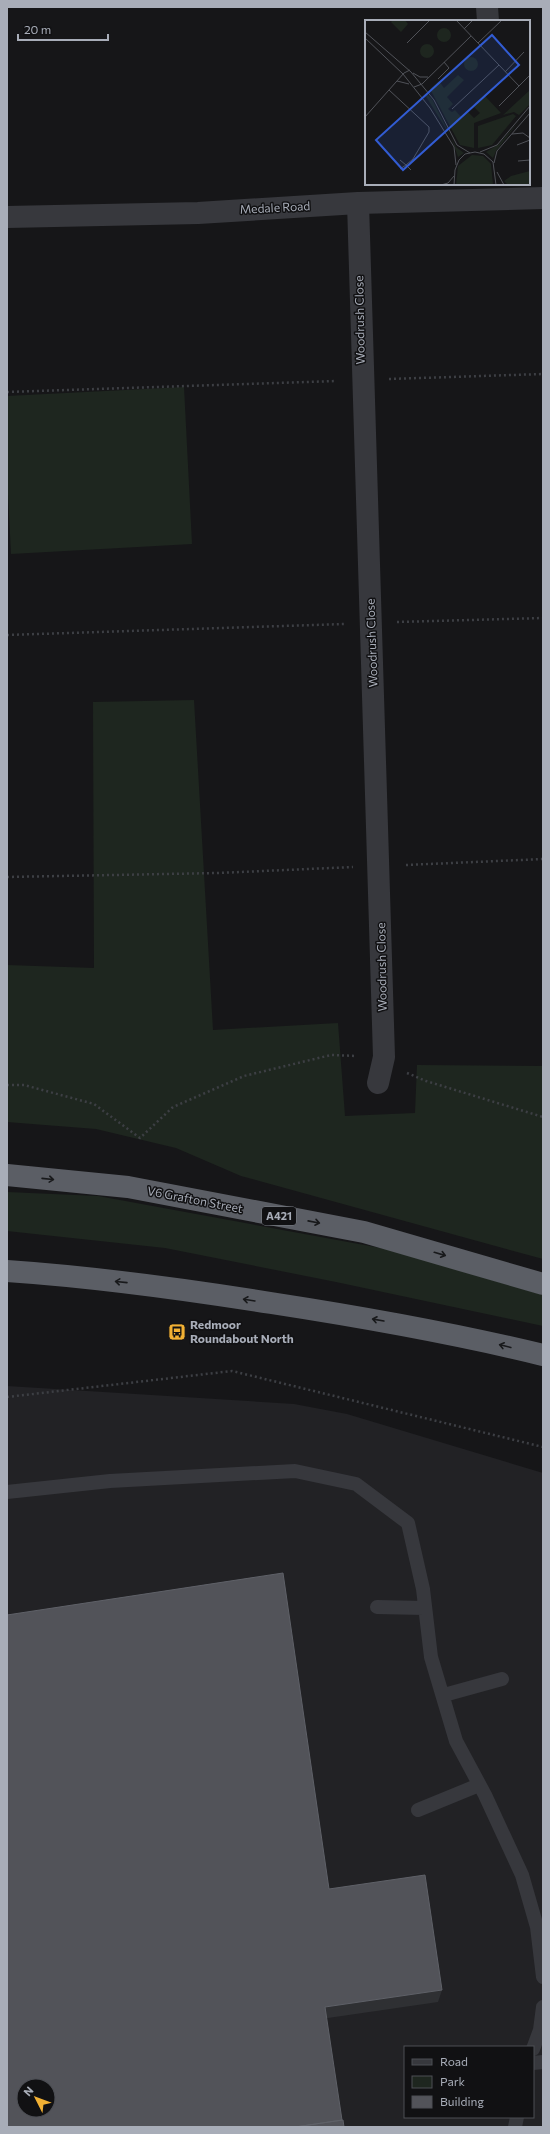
<svg xmlns="http://www.w3.org/2000/svg" width="550" height="2134" font-family="Commissioner,sans-serif">
<style>
.built{fill:#222225;fill-rule:evenodd}
.green{fill:#1e261f}
.lines{fill:none;stroke-linecap:round;stroke-linejoin:round}
.path{stroke:#3d3f44;stroke-width:2.5;stroke-dasharray:2 3;stroke-linecap:butt}
.service{stroke:#37383d;stroke-width:14}
.minor{stroke:#37383d;stroke-width:22}
.trunk{stroke:#5b5e65;stroke-width:22}
.shaded-wall{fill:#2f3033}
.building{fill:#525359;stroke:#5f6168;fill-rule:evenodd}
.oneway{stroke:#18191b}
.labels{text-anchor:middle;stroke-width:3;stroke-linejoin:round;paint-order:stroke}
.shield{fill:#111113;stroke:#7b7e86;stroke-width:1}
.shield-label{font-size:11px;font-weight:bold;fill:#a8adb8}
.street-label{font-size:12px;fill:#a8adb8;stroke:#111113}
.poi-label{font-size:12px;font-weight:bold;fill:#a8adb8;stroke:#111113;text-anchor:start}
.inset-road{fill:none;stroke:#505258;stroke-width:1}
.view{fill:#325cd3;fill-opacity:0.15;stroke:#325cd3;stroke-width:2}
.inset-edge{fill:none;stroke:#a8adb8;stroke-width:2}
</style>
<rect width="100%" height="100%" fill="#161618"/>
<path class="built" d="M7,1386L294,1404L347,1414L543,1473V2127H7ZM405,2047H533V2117H405ZM24,2086H48V2110H24Z"/>
<path class="green" d="M184,387L192,544L11,554L7,475V396Z
M194,700L213,1030L338,1023L345,1116L415,1113L417,1065L543,1066V1259L241,1176L176,1148L96,1129L7,1122V965L94,968L93,702Z
M7,1192L98,1196L386,1249L543,1295V1326L336,1282L165,1248L7,1231Z"/>
<g class="lines">
<path class="path" d="M389,379L543,374
M7,392L336,381
M397,622L543,618
M7,635L344,624
M406,865L543,859
M7,877L218,873L353,867
M407,1073L426,1081L543,1117
M7,1085H24L94,1104L140,1138L173,1107L244,1076L331,1055L357,1056
M7,1397L232,1371L543,1447"/>
<path class="service" d="M7,1492L110,1481L295,1471L356,1484L408,1523L423,1589L431,1657L456,1741L485,1795L522,1875L537,1927L543,1977
M377,1607L424,1608
M444,1695L502,1679
M418,1810L479,1785
M533,2049L540,2030L543,2007
M533,2063L543,2062
M515,2127L517,2117"/>
<path class="minor" d="M487,7L488,21
M358,203C364,488 378,772 384,1057L378,1083
M7,217L198,213L358,203L543,198"/>
<path class="trunk" d="M7,1175L128,1187L364,1232L543,1284
M7,1271C95,1277 183,1289 271,1303C362,1317 453,1333 543,1355"/>
</g>
<path class="shaded-wall" d="M442,1990L438,2002L321,2019L325,2007Z"/>
<path class="building" d="M283,1573L329,1889L425,1875L442,1990L325,2007L342,2120L295,2127H7V1615ZM24,2086H48V2110H24Z
M343,2120L344,2127H295Z"/>
<defs><path id="oneway-shaft" d="M-6 0H5M1.5-3L5.5 0L1.5 3" fill="none" stroke-width="1.6" stroke-linecap="round" stroke-linejoin="round"/></defs>
<g class="oneway">
<use href="#oneway-shaft" transform="translate(48 1179) rotate(6)"/>
<use href="#oneway-shaft" transform="translate(314 1222) rotate(11)"/>
<use href="#oneway-shaft" transform="translate(440 1254) rotate(16)"/>
<use href="#oneway-shaft" transform="translate(121 1282) rotate(-174)"/>
<use href="#oneway-shaft" transform="translate(249 1300) rotate(-171)"/>
<use href="#oneway-shaft" transform="translate(378 1320) rotate(-170)"/>
<use href="#oneway-shaft" transform="translate(505 1346) rotate(-166)"/>
</g>
<defs>
<g id="bus-square" transform="scale(0.9)"><rect x="-9" y="-9" width="18" height="18" rx="4" fill="#f2b134" stroke="#111113"/><path d="M-5-6H5V4H4V6H2V4H-2V6H-4V4H-5ZM-3.5-4V0h7V-4ZM-3.5 1.2v1.5H-2V1.2ZM2 1.2v1.5H3.5V1.2Z" fill="#111"/></g>
</defs>
<g fill-rule="evenodd">
<use href="#bus-square" x="177" y="1332"/>
</g>
<g class="labels">
<rect class="shield" x="262" y="1207" width="34" height="18" rx="3"/>
<g class="shield-label">
<text x="279" y="1220">A421</text>
</g>
<g class="street-label">
<text transform="translate(275 208) rotate(-3)" y="4">Medale Road</text>
<text transform="translate(360 320) rotate(-91)" y="4">Woodrush Close</text>
<text transform="translate(372 643) rotate(-92)" y="4">Woodrush Close</text>
<text transform="translate(382 967) rotate(-91)" y="4">Woodrush Close</text>
<text transform="translate(195 1200) rotate(11)" y="4">V6 Grafton Street</text>
</g>
<g class="poi-label">
<text x="190" y="1329">Redmoor<tspan x="190" dy="14">Roundabout North</tspan></text>
</g>
</g>
<g transform="translate(365 20)">
<rect width="165" height="165" fill="#161618"/>
<path d="M28,0H40L43,4L36,12L26,2ZM72 15a7 7 0 1 1 14 0a7 7 0 1 1-14 0ZM55 31a7 7 0 1 1 14 0a7 7 0 1 1-14 0ZM99 44a7 7 0 1 1 14 0a7 7 0 1 1-14 0ZM93,55L99,60L82,77L88,84L83,89L87,92L90,90L97,98L103,92L109,98L115,93L109,87L120,76L136,93L109,103V128L95,125L65,69L74,61L79,68ZM165,70V84L154,95L149,92L138,95ZM62,74L67,79L91,127L99,133L93,137L86,117L60,75ZM148,94L151,96L127,125L113,128V106ZM155,100L131,131L128,138L121,132L134,124ZM107,135L118,136L126,144L128,165H91L93,146ZM165,151V165H143L139,161L146,156Z" fill="#1e261f"/>
<path class="inset-road" d="M91,0L154,66M99,9L108,0M0,12L46,52L69,80L92,125L105,133M0,18L38,54L65,88L89,127L91,145M42,23L65,0M113,23L137,0M140,52L159,32M48,53L55,57H63M73,59L84,48L79,42M32,61L44,64M49,67L57,64L106,16M24,70L64,107V112L48,139L41,145L35,140M134,86L165,55M87,89L134,45M0,97L39,53L45,50M147,114L158,113L165,118M152,125L165,120M115,132L132,125L165,86M153,141L165,140M129,143L132,131L165,93M35,149L41,145L46,150M132,152L139,165M76,165L83,163L89,156M89,165L90,150L94,140L100,134L110,132L119,134L128,142L131,165"/>
<path class="view" d="M127,15L154,45L38,150L11,120Z"/>
<rect width="165" height="165" class="inset-edge"/>
</g>
<rect width="550" height="2134" fill="none" stroke="#a8adb8" stroke-width="16"/>
<rect x="404" y="2046" width="130" height="72" fill="#111113" stroke="#4d4f55"/>
<rect x="412" y="2059" width="20" height="6" fill="#37383d" stroke="#4d4f55"/>
<text x="440" y="2066" font-size="12" fill="#a8adb8">Road</text>
<rect x="412" y="2076" width="20" height="12" fill="#1e261f" stroke="#4d4f55"/>
<text x="440" y="2086" font-size="12" fill="#a8adb8">Park</text>
<rect x="412" y="2096" width="20" height="12" fill="#525359" stroke="#4d4f55"/>
<text x="440" y="2106" font-size="12" fill="#a8adb8">Building</text>
<g transform="translate(36 2098) rotate(312)"><circle r="19" fill="#111113" stroke="#4d4f55"/>
<path d="M0-3L7 15L0 10L-7 15Z" fill="#f2b134"/>
<text y="-6" font-size="11" font-weight="bold" text-anchor="middle" fill="#a8adb8">N</text>
</g>
<path d="M18 34v6h90v-6" fill="none" stroke="#a8adb8" stroke-width="2"/>
<text x="24" y="34" font-size="12" fill="#a8adb8" stroke="#111113" stroke-width="3" paint-order="stroke">20 m</text>
</svg>
